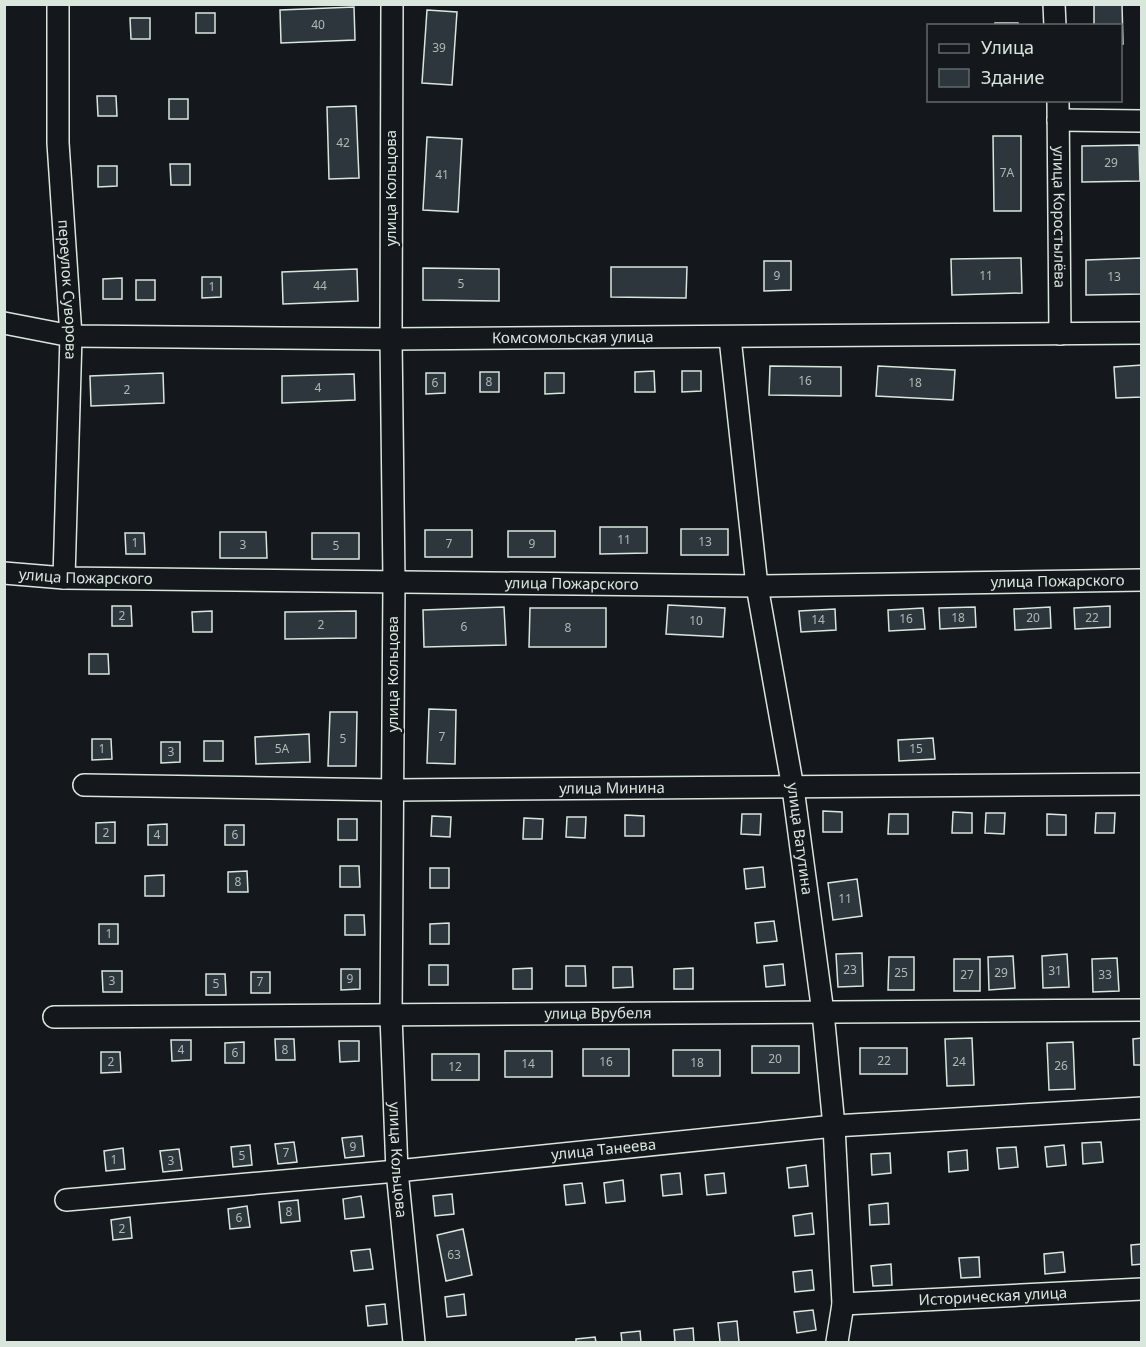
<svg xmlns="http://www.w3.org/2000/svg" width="1146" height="1347" font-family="'Noto Sans',sans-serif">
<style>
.building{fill:#2c363c;stroke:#d8e6dc;stroke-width:1.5}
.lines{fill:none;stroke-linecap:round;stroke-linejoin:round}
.minor-casing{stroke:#d8e6dc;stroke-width:24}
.minor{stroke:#14181c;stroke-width:21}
.labels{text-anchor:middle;stroke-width:4.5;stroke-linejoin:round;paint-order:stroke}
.number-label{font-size:12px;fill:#adbab4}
.street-label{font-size:15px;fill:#d8e6dc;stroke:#14181c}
</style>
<rect width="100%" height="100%" fill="#14181c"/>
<path class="building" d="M1094,4H1122L1123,44H1120V26H1094Z
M354,7L355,40L281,43L280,10Z
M427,10L457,12L452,85L422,83Z
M196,13H215V33H196Z
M130,18H150V39H131Z
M995,23H1018V26H995Z
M97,96H116L117,116H98Z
M169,99H188V119H169Z
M356,106L359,178L329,179L327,107Z
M993,136H1021V211H994Z
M427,137L462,139L458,212L423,210Z
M1139,145L1140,181L1082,182V146Z
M170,164H190V185H171Z
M98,166H117V186L98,187Z
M1021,258L1022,293L952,295L951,259Z
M1142,258V294L1086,295V260Z
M764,261H791V290L764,291Z
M611,267H687L686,298L611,297Z
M423,268L499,269V301L423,300Z
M357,269L358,301L283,304L282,272Z
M202,277H221V297L202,298Z
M122,278V299H103V279Z
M136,280H155V300H136Z
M1142,365V397L1116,398L1114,367Z
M770,366L841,367V396L769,395Z
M878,366L955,370L953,400L876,396Z
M654,371L655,392H635V372Z
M682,371H701V391L682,392Z
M480,372H499V392H480Z
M163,373L164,403L91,406L90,376Z
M426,373H445V393L426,394Z
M545,373H564V393L545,394Z
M354,374L355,400L282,403V376Z
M600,527H647V553L600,554Z
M681,529H728V555H681Z
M425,530H472V557H425Z
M508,531H555V557H508Z
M220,532H266L267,558H220Z
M125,533H144L145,554H126Z
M312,533H359V559H312Z
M668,605L725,608L723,637L666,634Z
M112,606H131L132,626H112Z
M1110,606V627L1075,629L1074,608Z
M504,607L506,645L424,647L423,610Z
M975,607L976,627L940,629L939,608Z
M1050,607L1051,628L1015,630L1014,609Z
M530,608H606V647H529Z
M923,608L925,629L889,631L888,610Z
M835,609L836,630L801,632L799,611Z
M212,611V632H193L192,612Z
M356,611V638L285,639V612Z
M89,654H108L109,674H89Z
M429,709L456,710L455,764L427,763Z
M330,712H357L356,766H328Z
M309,734L310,762L256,764L255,737Z
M933,738L935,759L899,761L898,740Z
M92,739H111L112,759L92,760Z
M204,741H223V761H204Z
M161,742H180V762L161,763Z
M823,811L842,812V832H823Z
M953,812L972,813V833H952Z
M986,813H1005L1004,834L985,833Z
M1096,813H1115L1114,833H1095Z
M742,814H761L760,835L741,834Z
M889,814H908V834H888Z
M1047,814L1066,815V835H1047Z
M625,815L644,816V836H625Z
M432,816L451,817L450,837L431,836Z
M567,817H586L585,838L566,837Z
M524,818L543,819L542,839H523Z
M338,819H357V840H338Z
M115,822V843H96V823Z
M167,824V845H148V825Z
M225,825H244V845H225Z
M340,866H359L360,887H340Z
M763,867L765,887L746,889L744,869Z
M430,868H449V888H430Z
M247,871L248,892H228V872Z
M164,875V896H145V876Z
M857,879L862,916L833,920L828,883Z
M345,915H364L365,935H345Z
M774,921L777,941L757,943L755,923Z
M449,923V944H430V924Z
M99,924H118V944H99Z
M862,953L863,986L838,987L836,954Z
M1067,954L1069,987L1043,988L1042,956Z
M1013,956L1015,988L989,990L988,957Z
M889,957H914V990H888Z
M1117,958L1119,991L1093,992L1092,959Z
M954,959H980V991H954Z
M783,964L785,985L766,987L764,966Z
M429,965H448V985H429Z
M566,966H585L586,986H566Z
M613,967H632L633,987L613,988Z
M532,968V989H513V969Z
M693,968V989H674V969Z
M341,969H360V989L341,990Z
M102,971H122V992H103Z
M251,972H270V993H251Z
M206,974H225L226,995H206Z
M972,1038L974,1085L947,1086L945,1039Z
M1142,1038V1065H1134L1133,1039Z
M275,1039H294L295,1060H276Z
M171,1040H191V1060L172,1061Z
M339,1041H359V1061L340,1062Z
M244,1042V1063H225V1043Z
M1073,1042L1075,1089L1049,1090L1047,1043Z
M752,1046H799V1073H752Z
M860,1048H907V1074H860Z
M583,1049H629V1076H583Z
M673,1050H720V1076H673Z
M505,1051H552V1077H505Z
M101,1052H120L121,1072L101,1073Z
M432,1054H479V1080H432Z
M362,1136L364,1156L345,1158L342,1138Z
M294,1142L297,1162L278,1164L275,1144Z
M1101,1142L1103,1162L1083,1164L1082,1143Z
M250,1145L252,1165L233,1167L231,1147Z
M1064,1145L1066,1165L1047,1167L1045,1147Z
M1016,1147L1018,1167L999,1169L997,1148Z
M123,1148L125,1169L106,1171L104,1151Z
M179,1149L182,1170L163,1172L160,1151Z
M967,1150L968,1170L949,1172L948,1152Z
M890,1153L891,1173L872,1175L871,1154Z
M806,1165L808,1186L789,1188L787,1168Z
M680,1173L682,1194L663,1196L661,1175Z
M724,1173L726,1193L707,1195L705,1175Z
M623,1180L625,1201L606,1203L604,1183Z
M582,1183L585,1203L566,1205L564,1185Z
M452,1194L454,1214L435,1216L433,1196Z
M361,1196L364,1217L345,1219L343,1199Z
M298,1200L300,1221L281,1223L279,1202Z
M888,1203L889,1224L870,1225L869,1205Z
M247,1206L250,1227L230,1229L228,1209Z
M812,1213L814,1234L795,1236L793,1216Z
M130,1217L132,1238L113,1240L111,1220Z
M463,1229L472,1275L446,1281L437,1235Z
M1142,1244V1264L1132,1265L1131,1245Z
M370,1249L373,1269L354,1271L351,1251Z
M1063,1252L1065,1272L1045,1274L1044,1254Z
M979,1257L980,1277L961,1278L959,1258Z
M891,1264L892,1285L873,1286L871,1266Z
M812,1270L814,1290L795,1292L793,1272Z
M464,1294L466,1315L447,1317L445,1297Z
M385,1304L387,1324L368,1326L366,1306Z
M813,1310L816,1330L797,1333L794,1312Z
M737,1321L739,1342H720L718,1323Z
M693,1328L694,1342H675L674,1330Z
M640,1331L641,1342H622L621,1333Z
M595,1337L596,1342H576V1339Z"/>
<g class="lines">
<g class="minor-casing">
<g id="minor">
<path id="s1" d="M58,4V143L71,336L64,578"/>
<path id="s2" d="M392,4L391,339L394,581L391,1016L397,1171L414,1342"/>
<path d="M1054,4L1055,26"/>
<path id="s3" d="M1058,100L1060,334"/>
<path d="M1058,120L1142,121"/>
<path id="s4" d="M4,323L71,336L391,339L1142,333"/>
<path id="s5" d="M730,338L757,586L793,788L823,1013L834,1126L843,1304L837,1342"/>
<path id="s6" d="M4,573L64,578L757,586L1142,580"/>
<path id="s7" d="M84,785L393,790L1142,784"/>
<path id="s8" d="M54,1017L1142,1010"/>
<path id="s9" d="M66,1200L397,1171L834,1126L1142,1108"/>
<path id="s10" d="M843,1304L1142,1289"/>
</g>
</g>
<use href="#minor" class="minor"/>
</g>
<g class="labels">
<g class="number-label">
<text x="318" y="29">40</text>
<text x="439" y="52">39</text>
<text x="343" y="147">42</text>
<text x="1111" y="167">29</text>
<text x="1007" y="177">7А</text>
<text x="442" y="179">41</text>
<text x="777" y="280">9</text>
<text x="986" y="280">11</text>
<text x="1114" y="281">13</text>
<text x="461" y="288">5</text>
<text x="320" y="290">44</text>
<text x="212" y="291">1</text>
<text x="805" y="385">16</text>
<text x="489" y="386">8</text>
<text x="435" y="387">6</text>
<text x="915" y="387">18</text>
<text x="318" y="392">4</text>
<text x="127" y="394">2</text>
<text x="624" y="544">11</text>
<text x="705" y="546">13</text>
<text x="135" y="547">1</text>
<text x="449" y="548">7</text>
<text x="532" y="548">9</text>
<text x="243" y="549">3</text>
<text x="336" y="550">5</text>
<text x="122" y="620">2</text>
<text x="958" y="622">18</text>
<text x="1033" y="622">20</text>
<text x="1092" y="622">22</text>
<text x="906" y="623">16</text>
<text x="818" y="624">14</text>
<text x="696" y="625">10</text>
<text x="321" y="629">2</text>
<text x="464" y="631">6</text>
<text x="568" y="632">8</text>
<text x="442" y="741">7</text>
<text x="343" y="743">5</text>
<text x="102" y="753">1</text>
<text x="282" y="753">5А</text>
<text x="916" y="753">15</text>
<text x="171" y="756">3</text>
<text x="106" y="837">2</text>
<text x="157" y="839">4</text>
<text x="235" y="839">6</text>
<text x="238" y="886">8</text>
<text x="845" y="903">11</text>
<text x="109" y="938">1</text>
<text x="850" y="974">23</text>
<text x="1055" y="975">31</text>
<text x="901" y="977">25</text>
<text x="1001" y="977">29</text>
<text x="967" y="979">27</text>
<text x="1105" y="979">33</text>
<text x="350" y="983">9</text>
<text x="112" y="985">3</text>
<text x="260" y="986">7</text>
<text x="216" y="988">5</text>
<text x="181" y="1054">4</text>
<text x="285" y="1054">8</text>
<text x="235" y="1057">6</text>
<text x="775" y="1063">20</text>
<text x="884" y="1065">22</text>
<text x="111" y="1066">2</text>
<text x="606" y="1066">16</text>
<text x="959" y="1066">24</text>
<text x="697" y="1067">18</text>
<text x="528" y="1068">14</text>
<text x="1061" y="1070">26</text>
<text x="455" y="1071">12</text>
<text x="353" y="1151">9</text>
<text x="286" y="1157">7</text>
<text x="242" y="1160">5</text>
<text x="114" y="1164">1</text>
<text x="171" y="1165">3</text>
<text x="289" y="1216">8</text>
<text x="239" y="1222">6</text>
<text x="122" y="1233">2</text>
<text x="454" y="1259">63</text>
</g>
<g class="street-label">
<text transform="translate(391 188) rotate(-90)" y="5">улица Кольцова</text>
<text dy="5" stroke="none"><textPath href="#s3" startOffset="117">улица Коростылёва</textPath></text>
<text dy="5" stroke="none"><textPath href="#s1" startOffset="286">переулок Суворова</textPath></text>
<text dy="5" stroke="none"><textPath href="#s4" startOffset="570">Комсомольская улица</textPath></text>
<text dy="5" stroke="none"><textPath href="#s6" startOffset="82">улица Пожарского</textPath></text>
<text dy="5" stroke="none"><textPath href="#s6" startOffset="1054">улица Пожарского</textPath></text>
<text dy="5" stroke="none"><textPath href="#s6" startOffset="568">улица Пожарского</textPath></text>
<text transform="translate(393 674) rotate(-90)" y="5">улица Кольцова</text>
<text dy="5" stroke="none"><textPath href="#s7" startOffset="528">улица Минина</textPath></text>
<text dy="5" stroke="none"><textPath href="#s5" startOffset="506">улица Ватутина</textPath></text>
<text dy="5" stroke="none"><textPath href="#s8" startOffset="544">улица Врубеля</textPath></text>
<text dy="5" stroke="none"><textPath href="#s9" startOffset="540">улица Танеева</textPath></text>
<text dy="5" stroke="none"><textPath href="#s2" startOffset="1156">улица Кольцова</textPath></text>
<text dy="5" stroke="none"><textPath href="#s10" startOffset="150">Историческая улица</textPath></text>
</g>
</g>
<rect width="1146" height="1347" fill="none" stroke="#d8e6dc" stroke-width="12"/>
<rect x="927" y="24" width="195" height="78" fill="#14181c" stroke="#626a69" stroke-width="1.5"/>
<rect x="939" y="44" width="30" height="9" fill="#14181c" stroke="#626a69" stroke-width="1.5"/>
<text x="981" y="54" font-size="18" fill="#d8e6dc">Улица</text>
<rect x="939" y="69" width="30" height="18" fill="#2c363c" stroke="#626a69" stroke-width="1.5"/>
<text x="981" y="84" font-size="18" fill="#d8e6dc">Здание</text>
</svg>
